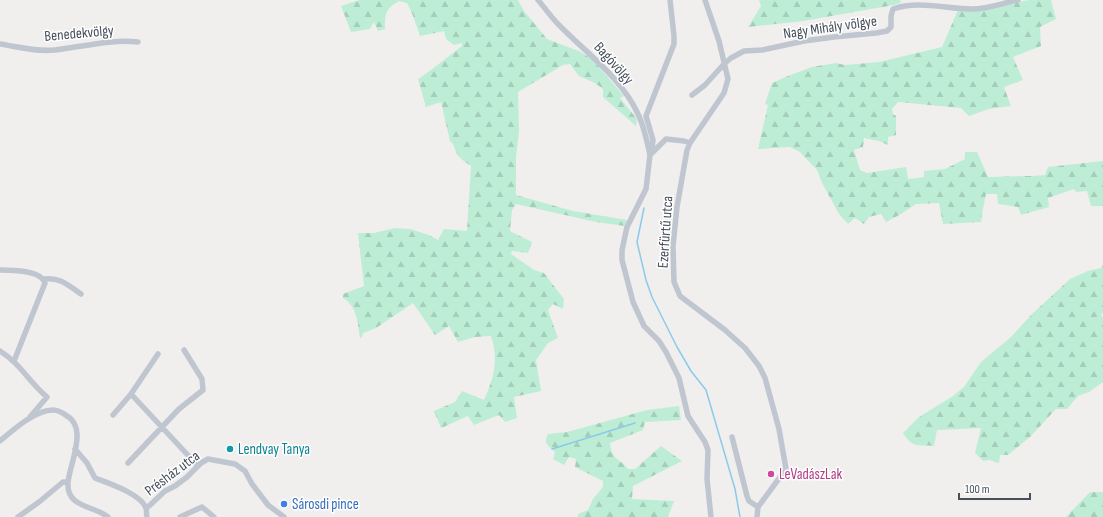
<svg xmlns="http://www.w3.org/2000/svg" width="1103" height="517" font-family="'Sofia Sans Condensed',sans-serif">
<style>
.forest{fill:url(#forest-firs)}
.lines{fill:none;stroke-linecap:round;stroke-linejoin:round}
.stream{stroke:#8bcbea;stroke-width:1.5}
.street{stroke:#bfc6d0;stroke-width:5.5}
.culture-dot{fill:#0f9aa8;stroke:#fff;stroke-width:1.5}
.hotel-dot{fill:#d1479c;stroke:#fff;stroke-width:1.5}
.shop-dot{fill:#3f7fe0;stroke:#fff;stroke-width:1.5}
.labels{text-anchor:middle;stroke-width:3;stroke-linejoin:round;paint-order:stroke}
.street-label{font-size:15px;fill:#464f5b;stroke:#fff}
.culture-label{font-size:15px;fill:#0d838f;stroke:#fff;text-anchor:start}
.hotel-label{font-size:15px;fill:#b23c85;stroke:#fff;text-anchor:start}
.shop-label{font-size:15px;fill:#366cbe;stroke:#fff;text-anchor:start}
</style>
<defs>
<pattern id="forest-firs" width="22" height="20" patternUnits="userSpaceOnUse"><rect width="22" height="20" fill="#bdeed5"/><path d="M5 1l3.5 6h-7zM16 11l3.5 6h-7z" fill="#a4ceb9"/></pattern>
</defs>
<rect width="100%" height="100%" fill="#f1eeee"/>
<path class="forest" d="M360,0H518L524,11L547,39L581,52L593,60L624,96L620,98L637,119L636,126L603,97V89L595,83L579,76L570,64L563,65L518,92L519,131L516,158V195L573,211L627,220L625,226L596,222L516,204L512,210L510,231L532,242L528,253L512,251L511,254L534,270L544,273L564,299L563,309L553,304L548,310L558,338L548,343L536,360L541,391L514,397L517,418L505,422L499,415L474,425L468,416L441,428L434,411L455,402L462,391L484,400C494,378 499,359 491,336L475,337L458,342L449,326L435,335L413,303L376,328L363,333L362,337L360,338C358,323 357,306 343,298V294L364,286L358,233H374L395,228L410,229L429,235L438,240L444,229L467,231L471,166C465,162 460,159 456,152C454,147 454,144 450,141L441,102L426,107L418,79L431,70L462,46V43L454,45L446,39L444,31L420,36L412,13L407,3L399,1C385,9 385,14 385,29L378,31L374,22L370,29L351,32L341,6Z
M759,0H899L902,2L894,5L803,21L748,27L761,6Z
M1029,0H1051L1056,19L1040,27L1041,46L1013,57L1023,80L1004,87L1011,106L989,109L969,116L961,108L898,102L892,109L893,114L896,116V135L888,137V145L879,141L864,138L863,147L854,150L860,170L867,173L906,167L908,179L924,177V171L945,169L965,159V152H977L988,177L1031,176L1045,175L1048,167L1103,161V206H1091L1087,191L1076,192L1074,189L1048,198L1049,207L1021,215L1018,207L998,204L997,194H986L983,209L981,222L943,224L939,203L916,204L901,214L886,222L881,214L869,217L864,224L855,218L848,224L839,214L822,183L817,170L800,152L790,147L758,149L768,105L765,104L772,83L788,76L812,67L836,63L845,65L879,62L942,47L958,10L997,6Z
M1103,265V313L1101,314L1103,318V382L1089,392L1078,396L1067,409H1056L1031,436L1008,455H1000L999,463L989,460L983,461L975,453L981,428L937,430L934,446C918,445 912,448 903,433L919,417L953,396L964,387L981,362L1011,337L1032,314L1070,279L1088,271L1101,268Z
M679,406L681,420L645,422L643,430L610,443C612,461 619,457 628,469H635L661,446L682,461L633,486L632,499L674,501L668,517H578V514L588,510L593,499L603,487V481L575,467L576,459L569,457L564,465L553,459L555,452C548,445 543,445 548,434L567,432L647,410Z
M1090,492H1103V517H1066Z"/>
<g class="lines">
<path class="stream" d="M644,208L637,242L646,280L652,297L677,347L691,371L706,390L735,489L740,517
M552,449L635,423"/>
<path class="street" d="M538,0C545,8 551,17 558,24C585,52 621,77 638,114C644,126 647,141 650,155
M705,0L719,41L728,79L724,93L690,143L687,150L677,207L673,246L674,282L680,296L725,330L745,348L759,366L765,378L779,429L786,469L758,507L757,517
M0,44C18,47 37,52 55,50C82,47 110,39 138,42
M692,95L705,85L724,64L731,58L744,51L762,50L804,41L834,37L876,33L887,31L891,27V16L893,9C918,0 946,9 972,9C987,9 1003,3 1018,0
M690,143L684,141L666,139L650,155L646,189L627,227L622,250V260L633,302L644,326L659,341L666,352L679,378L688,416L705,442L708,450L707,479L711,517
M652,149L653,140L646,116L674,44V36L670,0
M0,270C13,270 41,270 45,283L14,361
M44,279C60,277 68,285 81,294
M0,351C21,364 28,381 47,397L30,417
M131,394L198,466
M113,415L131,394L158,354
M732,437L747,496L749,501L758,507
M0,441C13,430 35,410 53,410C58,410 63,413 67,416C73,419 77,427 77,434C78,449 70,467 68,482C66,508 93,505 108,517
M75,449L87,463L95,478C108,483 141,494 146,508C147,510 146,514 147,517
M128,463L179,409L203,390L202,379L184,350
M146,507L149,506L165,491L175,486L187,477L201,463L208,459L235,464L245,471L252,484L268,505L284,517
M18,517L39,502L63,482H68
M180,517L202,507L214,517"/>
</g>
<circle class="culture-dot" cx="230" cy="449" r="4"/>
<circle class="hotel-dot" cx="771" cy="474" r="4"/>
<circle class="shop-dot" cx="284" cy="504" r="4"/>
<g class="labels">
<g class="street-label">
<text transform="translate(830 27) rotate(-8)" y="5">Nagy Mihály völgye</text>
<text transform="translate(79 33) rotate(-5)" y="5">Benedekvölgy</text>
<text transform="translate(614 63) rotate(48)" y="5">Bagóvölgy</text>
<text transform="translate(665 232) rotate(-86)" y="5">Ezerfürtű utca</text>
<text transform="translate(172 473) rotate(-37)" y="5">Présház utca</text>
</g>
<g class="culture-label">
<text x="238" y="454">Lendvay Tanya</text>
</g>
<g class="hotel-label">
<text x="779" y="479">LeVadászLak</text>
</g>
<g class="shop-label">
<text x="292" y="509">Sárosdi pince</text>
</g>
</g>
<path d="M959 493v6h71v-6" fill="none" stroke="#464f5b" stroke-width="2"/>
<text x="965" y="493" font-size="12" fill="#464f5b" stroke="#ffffff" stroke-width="3" paint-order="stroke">100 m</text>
</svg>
